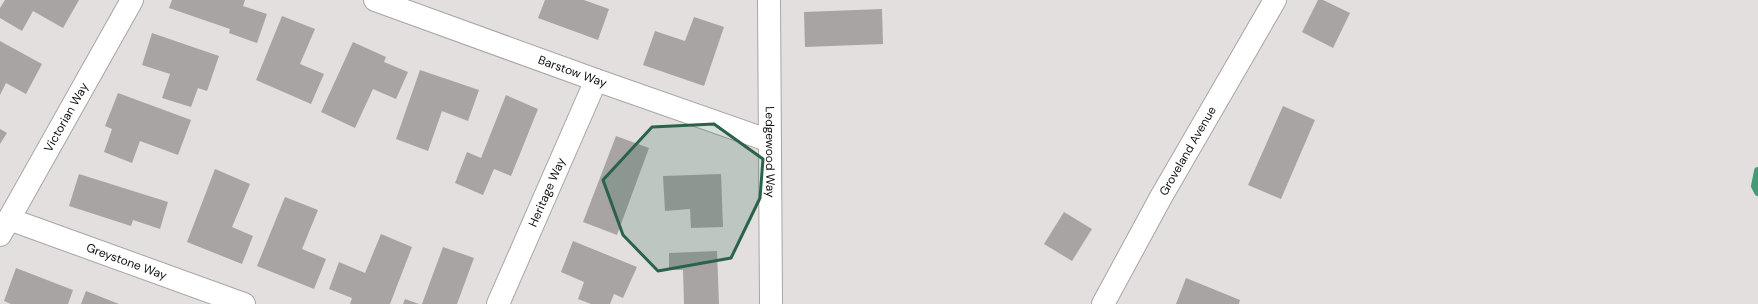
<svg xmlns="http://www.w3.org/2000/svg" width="1758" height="304" font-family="'DM Sans',sans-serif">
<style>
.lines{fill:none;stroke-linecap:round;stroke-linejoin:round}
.stream{stroke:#429c76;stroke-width:8}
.building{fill:#a7a4a3}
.street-casing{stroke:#a8a5a4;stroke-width:24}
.street{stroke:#fff;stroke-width:22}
.marked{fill:#2a624a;fill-opacity:0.2;stroke:#2a624a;stroke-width:3;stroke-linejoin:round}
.labels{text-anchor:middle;stroke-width:3.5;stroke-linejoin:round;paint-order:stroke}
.street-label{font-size:12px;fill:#100f0e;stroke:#e3dfde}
</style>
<rect width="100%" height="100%" fill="#e3dfde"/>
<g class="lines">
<path class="stream" d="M1758,171L1755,186L1758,192"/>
</g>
<path class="building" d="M5,0H79L63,28L33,11L22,31L0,18V8Z
M172,0H245L243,6L267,14L257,43L229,33L230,29L169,8Z
M545,0H584L609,9L598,40L538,18Z
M1318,0H1323L1350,13L1333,48L1302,32Z
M882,9L883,44L805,47L804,12Z
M282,16L315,29L300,64L324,74L311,104L256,80Z
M694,17L724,27L704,86L643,65L655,31L685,41Z
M152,33L219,56L207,91L198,88L191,107L162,98L170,74L142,65Z
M0,41L42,64L26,94L6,83L0,95Z
M353,42L386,57L384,62L408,72L396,99L373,89L355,128L321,112Z
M420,70L479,90L468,121L442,111L428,151L396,139Z
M118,93L191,120L178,155L140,141L132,163L104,152L112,129L105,126Z
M506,95L538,109L511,176L494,169L483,195L455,183L467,152L481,158Z
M1283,106L1315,120L1281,199L1248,185Z
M0,129L7,133L0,144Z
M616,136L649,148L617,235L583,222Z
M215,169L250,184L232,227L253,236L242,264L187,242Z
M79,174L168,202L160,229L133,220L131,226L69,206Z
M721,174L723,227L691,228L690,209L665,211L663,176Z
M285,197L318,210L302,249L326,259L314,289L257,266Z
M1064,212L1092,229L1072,261L1044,244Z
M381,234L412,247L390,304H350L352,298L329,289L339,262L365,273Z
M573,241L637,267L623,298L614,294L610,304H591L578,299L584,282L561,272Z
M443,247L474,258L457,304H422Z
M717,251L719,304H684L683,270H669V253Z
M16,268L73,290L68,304H11L4,301Z
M1186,278L1240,300L1239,304H1176Z
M86,291L119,304H81Z
M405,299L419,304H403Z"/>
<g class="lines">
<g class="street-casing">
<g id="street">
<path id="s1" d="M375,0L596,80L770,141"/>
<path id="s2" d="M769,0L771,304"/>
<path id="s3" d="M9,219L244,304"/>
<path id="s4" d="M0,235L132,0"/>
<path id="s5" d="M498,304L596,80"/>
<path id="s6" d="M1103,304L1161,197L1275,0"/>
</g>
</g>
<use href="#street" class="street"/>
</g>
<path class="marked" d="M714,124L763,159L760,198L731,258L658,271L623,235L603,180L652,127Z"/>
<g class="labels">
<g class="street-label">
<text dy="4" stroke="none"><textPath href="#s1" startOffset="210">Barstow Way</textPath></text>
<text dy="4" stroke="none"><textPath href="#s4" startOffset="135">Victorian Way</textPath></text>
<text dy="4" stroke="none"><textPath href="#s6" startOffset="175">Groveland Avenue</textPath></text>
<text dy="4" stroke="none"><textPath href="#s2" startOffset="152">Ledgewood Way</textPath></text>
<text dy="4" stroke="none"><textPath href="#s5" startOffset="122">Heritage Way</textPath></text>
<text dy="4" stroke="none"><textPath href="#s3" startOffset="125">Greystone Way</textPath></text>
</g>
</g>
</svg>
